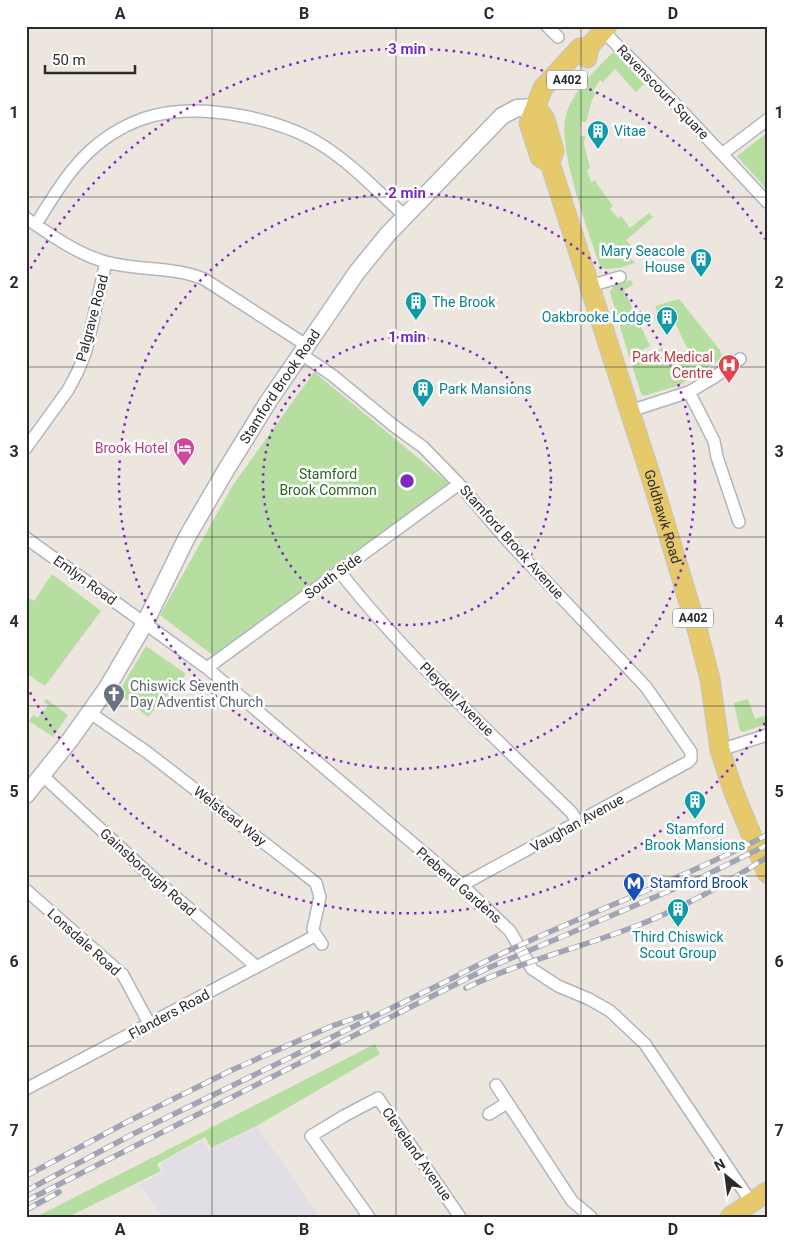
<svg xmlns="http://www.w3.org/2000/svg" width="793" height="1243" font-family="Roboto,sans-serif">
<style>
.industrial{fill:#e1dfe5}
.green{fill:#b5dea0}
.lines{fill:none;stroke-linecap:round;stroke-linejoin:round}
.minor-casing{stroke:#b2b5be;stroke-width:14}
.secondary-casing{stroke:#b2b5be;stroke-width:19}
.primary-casing{stroke:#c4c4c4;stroke-width:21}
.minor{stroke:#fff;stroke-width:11}
.secondary{stroke:#fff;stroke-width:16}
.primary{stroke:#e5c96b;stroke-width:19}
.rail-casing{stroke:#a2a4b4;stroke-width:5.5}
.rail{stroke:#fff;stroke-width:4;stroke-dasharray:11;stroke-linecap:butt}
.grid{fill:none;stroke:#2b2b2b;stroke-width:1;stroke-opacity:0.55}
.ring{fill:none;stroke:#7b2cbf;stroke-width:2.5;stroke-dasharray:2.5 5}
.labels{text-anchor:middle;stroke-width:5;stroke-linejoin:round;paint-order:stroke}
.shield{fill:#fff;stroke:#6b6b6b;stroke-width:1}
.shield-label{font-size:12px;font-weight:bold;fill:#2b2b2b}
.street-label{font-size:14px;fill:#2b2b2b;stroke:#fff}
.culture-label{font-size:14px;fill:#0d838f;stroke:#fff;text-anchor:start}
.health-label{font-size:14px;fill:#be3a42;stroke:#fff;text-anchor:end}
.hotel-label{font-size:14px;fill:#b23c85;stroke:#fff;text-anchor:end}
.park-label{font-size:14px;fill:#2e6321;stroke:#fff}
.worship-label{font-size:14px;fill:#5b616d;stroke:#fff;text-anchor:start}
.transit-label{font-size:14px;fill:#164399;stroke:#fff;text-anchor:start}
.centre{fill:#7b2cbf;stroke:#fff;stroke-width:2.5}
.ring-label{font-size:15px;text-anchor:middle;font-weight:bold;fill:#7b2cbf;stroke:#fff;stroke-width:5;stroke-linejoin:round;paint-order:stroke}
.neatline{fill:none;stroke:#2b2b2b;stroke-width:2}
.grid-label{font-size:16px;text-anchor:middle;font-weight:bold;fill:#2b2b2b}
</style>
<rect width="100%" height="100%" fill="#ece6df"/>
<path class="industrial" d="M257,1126L319,1217H163L139,1185L164,1172L160,1164L203,1140L209,1150Z"/>
<path class="green" d="M614,52L644,84L636,92L615,69L603,82L600,80L593,91L596,93L592,100L586,122H581L580,136H585L584,144L590,168L587,170L591,182L595,180L599,187L613,206L610,209L618,218L621,216L630,228L649,213L653,217L626,240L634,248L627,254L635,263L619,268L604,269L599,264C588,229 557,149 566,115C573,91 594,72 611,54Z
M767,133V190L737,156Z
M631,280L633,285L624,290L650,346L629,357L610,292L614,285Z
M679,299L720,350L722,355L719,360L680,385L644,396L641,393L632,366L662,348L664,351L669,349L676,364L691,356L668,308L658,313L655,306Z
M314,372L451,485L215,657L160,615L233,485Z
M52,574L101,611L45,686L26,673V596L34,601Z
M146,646L186,674L148,717L118,693Z
M46,699L68,715L53,737L29,721L33,715L38,718L43,710L45,711L48,705L44,702Z
M748,699L755,719L767,715V724L743,732L740,731L734,703Z
M375,1044L380,1054L258,1125L211,1148L205,1137L157,1164L161,1171L68,1217H36Z"/>
<g class="lines">
<g class="minor-casing">
<path id="minor" d="M547,26L558,37
M603,31L662,90L767,202
M722,154L767,120
M26,218C51,235 77,254 106,262C139,271 172,266 204,279L306,345
M36,224C52,199 68,171 90,151C107,135 130,122 152,116C203,103 281,118 325,147C354,166 379,193 405,216
M590,286L620,277
M301,354L332,375L394,426L423,447L459,484L505,538L646,687L691,752V759L688,762L462,885
M689,392L714,441L717,457L739,522
M630,411L689,392L713,378L740,359
M26,448L68,390L78,371L86,351L106,262
M26,538L207,668L462,885L510,931L532,969L558,986L589,999L610,1011L645,1044L751,1202
M340,572C408,659 493,735 572,813L577,822
M207,668L459,484
M89,712L148,753L316,883L320,897L313,929L315,934L322,944
M720,750L767,735
M42,775L150,875L257,967
M26,890L123,975L150,1025
M496,1085L572,1201L591,1217
M26,1089L311,938
M489,1114L507,1103
M369,1217L311,1136L344,1116L378,1098L460,1217"/>
</g>
<g class="secondary-casing">
<g id="secondary">
<path id="s1" d="M26,795L70,740L107,688L145,623L187,537L226,470L268,402L357,272L388,234L502,116L517,108L536,107"/>
</g>
</g>
<g class="primary-casing">
<g id="primary">
<path d="M587,58L589,47L607,26"/>
<path id="s2" d="M536,107L545,119L554,151L550,163L651,477L697,629L710,679L720,750L733,790L767,873"/>
<path d="M550,163L540,157L529,123L543,88L580,48L589,47"/>
<path d="M730,1217L767,1192"/>
</g>
</g>
<use href="#minor" class="minor"/>
<use href="#secondary" class="secondary"/>
<use href="#primary" class="primary"/>
<g class="rail-casing">
<path id="rail" d="M466,988C519,962 576,949 631,928C679,910 724,885 767,857
M26,1176L127,1122L232,1070L332,1026L367,1014
M26,1191L133,1134L447,981C550,926 662,889 767,835
M26,1201L486,969L702,877L767,845
M26,1210L59,1192"/>
</g>
<use href="#rail" class="rail"/>
</g>
<path class="grid" d="M212,26V1217M396,26V1217M581,26V1217M26,197H767M26,367H767M26,537H767M26,706H767M26,876H767M26,1046H767"/>
<g class="ring">
<circle cx="407" cy="481" r="144"/>
<circle cx="407" cy="481" r="288"/>
<path d="M765 723A432 432 0 0 1 27 687M27 275A432 432 0 0 1 765 239"/>
</g>
<defs>
<g id="building-pin" transform="scale(1.125)"><path d="M0 17L-7.5 6A9.5 9.5 0 1 1 7.5 6Z" fill="#0f9aa8" stroke="#fff"/><path d="M-4-6H4V6H1V3H-1V6H-4ZM-2.5-4.3h1.7v1.8h-1.7ZM.8-4.3h1.7v1.8H.8ZM-2.5-1h1.7V.8h-1.7ZM.8-1h1.7V.8H.8Z" fill="#fff"/></g>
<g id="hospital-pin" transform="scale(1.125)"><path d="M0 17L-7.5 6A9.5 9.5 0 1 1 7.5 6Z" fill="#e0444e" stroke="#fff"/><path d="M-5-5h3v3.5h4V-5h3V5h-3V1.5h-4V5h-3Z" fill="#fff"/></g>
<g id="hotel-pin" transform="scale(1.125)"><path d="M0 17L-7.5 6A9.5 9.5 0 1 1 7.5 6Z" fill="#d1479c" stroke="#fff"/><path d="M-6-4.5h1.5V1H6V5H4.5V3h-9V5H-6ZM-4 0a1.8 1.8 0 1 1 3.6 0ZM.5 0V-2.5h3Q6-2.5 6 0Z" fill="#fff"/></g>
<g id="church-pin" transform="scale(1.125)"><path d="M0 17L-7.5 6A9.5 9.5 0 1 1 7.5 6Z" fill="#6b7280" stroke="#fff"/><path d="M-1.2-6h2.4v3.5h3.3v2.4h-3.3V6h-2.4V-.1h-3.3v-2.4h3.3Z" fill="#fff"/></g>
<g id="metro-pin" transform="scale(1.125)"><path d="M0 17L-7.5 6A9.5 9.5 0 1 1 7.5 6Z" fill="#1a4fb4" stroke="#fff"/><path d="M-5.5 5V-5H-3L0 0L3-5H5.5V5H3V-.5L0 4L-3-.5V5Z" fill="#fff"/></g>
</defs>
<g fill-rule="evenodd">
<use href="#building-pin" x="598" y="131"/>
<use href="#building-pin" x="701" y="259"/>
<use href="#building-pin" x="416" y="302"/>
<use href="#building-pin" x="667" y="317"/>
<use href="#hospital-pin" x="729" y="365"/>
<use href="#building-pin" x="423" y="389"/>
<use href="#hotel-pin" x="184" y="448"/>
<use href="#church-pin" x="114" y="694"/>
<use href="#building-pin" x="695" y="801"/>
<use href="#metro-pin" x="634" y="883"/>
<use href="#building-pin" x="678" y="909"/>
</g>
<g class="labels">
<g class="shield">
<rect x="547" y="70.5" width="40" height="19" rx="4"/>
<rect x="673" y="608.5" width="40" height="19" rx="4"/>
</g>
<g class="shield-label">
<text x="567" y="84">A402</text>
<text x="693" y="622">A402</text>
</g>
<g class="street-label">
<text transform="translate(663 92) rotate(46)" y="5">Ravenscourt Square</text>
<text transform="translate(92 318) rotate(-75)" y="5">Palgrave Road</text>
<text dy="5" stroke="none"><textPath href="#s1" startOffset="482">Stamford Brook Road</textPath></text>
<text dy="5" stroke="none"><textPath href="#s2" startOffset="432">Goldhawk Road</textPath></text>
<text transform="translate(512 542) rotate(48)" y="5">Stamford Brook Avenue</text>
<text transform="translate(333 576) rotate(-36)" y="5">South Side</text>
<text transform="translate(85 580) rotate(36)" y="5">Emlyn Road</text>
<text transform="translate(457 699) rotate(45)" y="5">Pleydell Avenue</text>
<text transform="translate(230 816) rotate(38)" y="5">Welstead Way</text>
<text transform="translate(577 823) rotate(-29)" y="5">Vaughan Avenue</text>
<text transform="translate(148 872) rotate(42)" y="5">Gainsborough Road</text>
<text transform="translate(459 885) rotate(41)" y="5">Prebend Gardens</text>
<text transform="translate(84 942) rotate(42)" y="5">Lonsdale Road</text>
<text transform="translate(169 1014) rotate(-28)" y="5">Flanders Road</text>
<text transform="translate(417 1154) rotate(55)" y="5">Cleveland Avenue</text>
</g>
<g class="culture-label">
<text x="614" y="136">Vitae</text>
<text x="685" y="256" text-anchor="end">Mary Seacole<tspan x="685" dy="16">House</tspan></text>
<text x="432" y="307">The Brook</text>
<text x="651" y="322" text-anchor="end">Oakbrooke Lodge</text>
<text x="439" y="394">Park Mansions</text>
<text x="695" y="834" text-anchor="middle">Stamford<tspan x="695" dy="16">Brook Mansions</tspan></text>
<text x="678" y="942" text-anchor="middle">Third Chiswick<tspan x="678" dy="16">Scout Group</tspan></text>
</g>
<g class="health-label">
<text x="713" y="362">Park Medical<tspan x="713" dy="16">Centre</tspan></text>
</g>
<g class="hotel-label">
<text x="168" y="453">Brook Hotel</text>
</g>
<g class="park-label">
<text x="328" y="479">Stamford<tspan x="328" dy="16">Brook Common</tspan></text>
</g>
<g class="worship-label">
<text x="130" y="691">Chiswick Seventh<tspan x="130" dy="16">Day Adventist Church</tspan></text>
</g>
<g class="transit-label">
<text x="650" y="888">Stamford Brook</text>
</g>
</g>
<circle cx="407" cy="481" r="8" class="centre"/>
<g class="ring-label">
<text x="407" y="54">3 min</text>
<text x="407" y="198">2 min</text>
<text x="407" y="342">1 min</text>
</g>
<rect width="793" height="1243" fill="none" stroke="#ffffff" stroke-width="55"/>
<g transform="translate(726 1176) rotate(331)" stroke="#ffffff" stroke-width="4" paint-order="stroke">
<path d="M0-4L9 19L0 12L-9 19Z" fill="#2b2b2b"/>
<text y="-8" font-size="14" font-weight="bold" text-anchor="middle" fill="#2b2b2b">N</text>
</g>
<path d="M45 65v8h90v-8" fill="none" stroke="#2b2b2b" stroke-width="2.5"/>
<text x="52" y="65" font-size="15" fill="#2b2b2b" stroke="#ffffff" stroke-width="4" paint-order="stroke">50 m</text>
<rect x="28" y="28" width="738" height="1188" class="neatline"/>
<g class="grid-label">
<text x="120" y="19">A</text>
<text x="304" y="19">B</text>
<text x="489" y="19">C</text>
<text x="673" y="19">D</text>
<text x="14" y="118">1</text>
<text x="779" y="118">1</text>
<text x="14" y="288">2</text>
<text x="779" y="288">2</text>
<text x="14" y="457">3</text>
<text x="779" y="457">3</text>
<text x="14" y="627">4</text>
<text x="779" y="627">4</text>
<text x="14" y="797">5</text>
<text x="779" y="797">5</text>
<text x="14" y="967">6</text>
<text x="779" y="967">6</text>
<text x="14" y="1136">7</text>
<text x="779" y="1136">7</text>
<text x="120" y="1235">A</text>
<text x="304" y="1235">B</text>
<text x="489" y="1235">C</text>
<text x="673" y="1235">D</text>
</g>
</svg>
